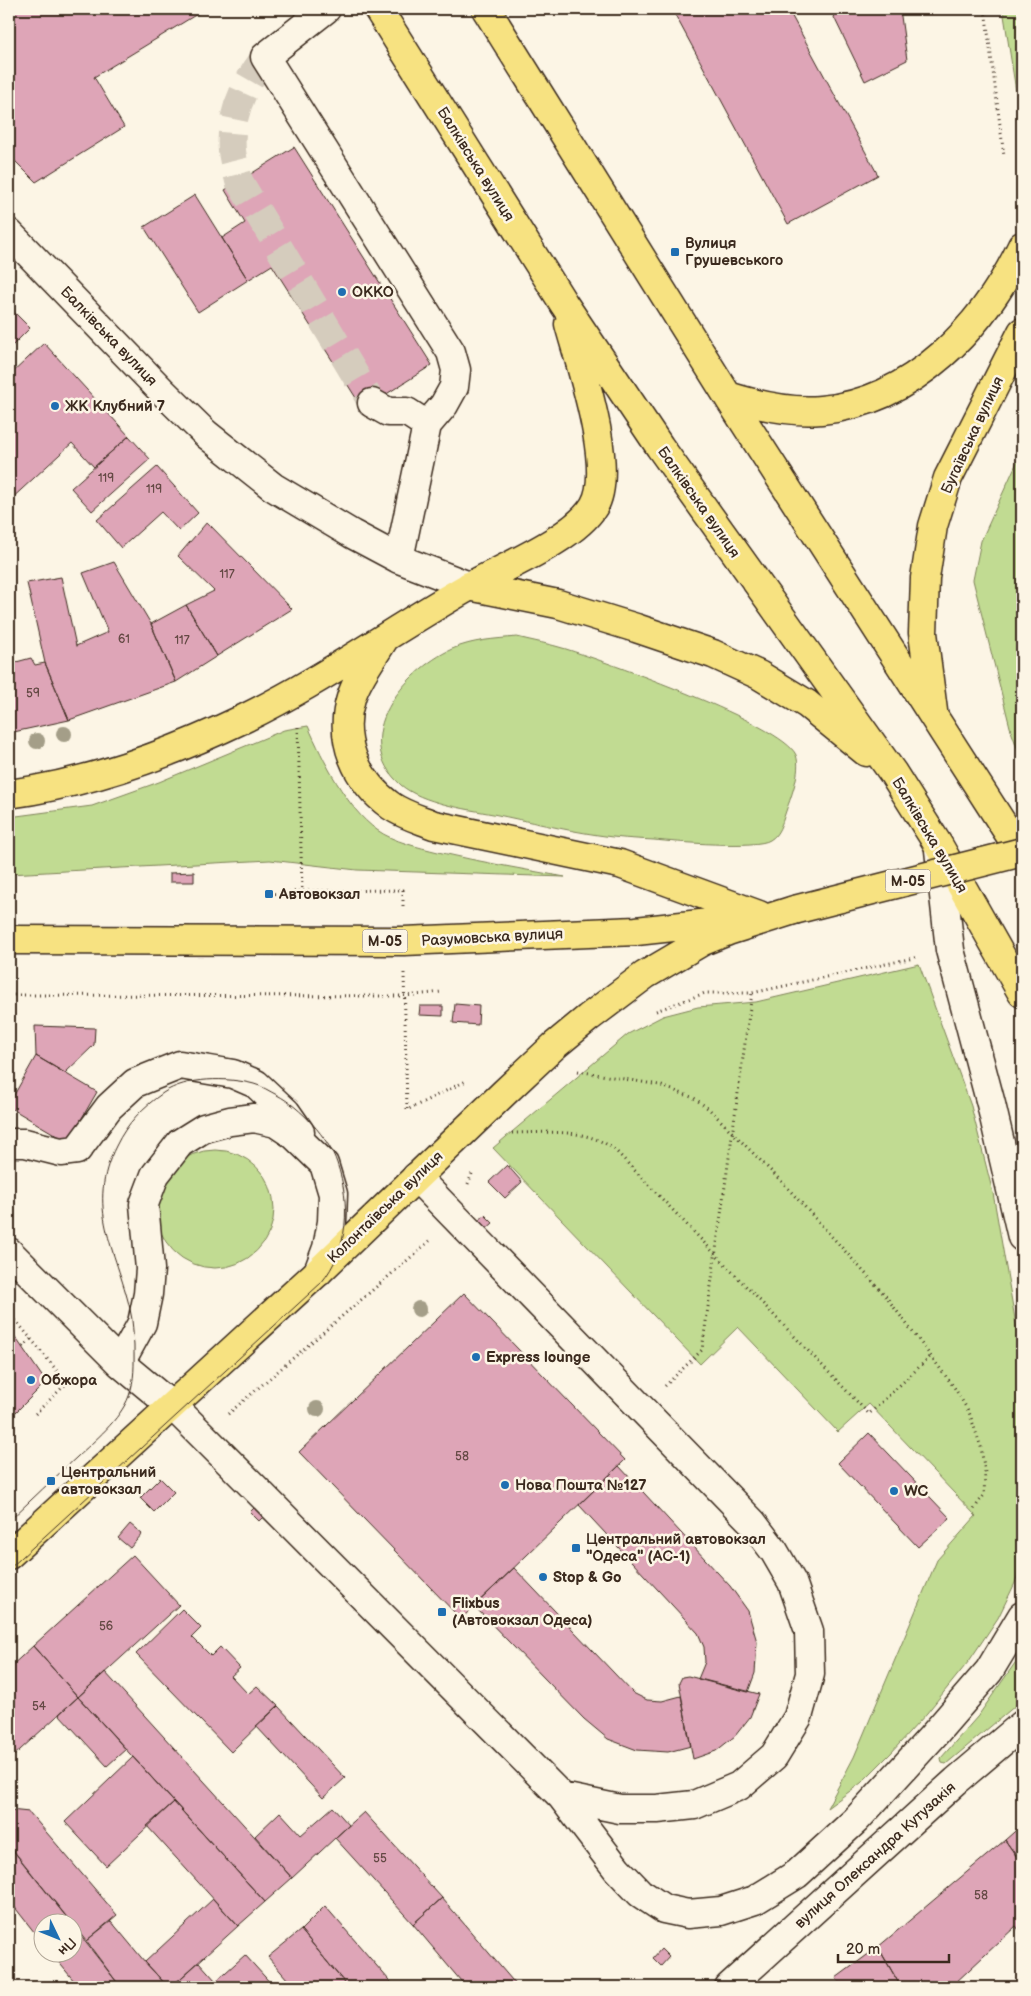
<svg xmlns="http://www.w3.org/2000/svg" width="1031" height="1996" font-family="'Balsamiq Sans',sans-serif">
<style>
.green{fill:#c1db92;stroke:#7e8258}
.building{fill:#dea5b7;stroke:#3b2a1e}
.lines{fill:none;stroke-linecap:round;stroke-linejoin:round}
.minor-tunnel{stroke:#d5ccbd;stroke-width:28;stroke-dasharray:28 14;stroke-linecap:butt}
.minor-casing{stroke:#3b2a1e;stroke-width:31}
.major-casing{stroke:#3b2a1e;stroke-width:31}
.path{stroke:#3b2a1e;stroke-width:3;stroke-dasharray:1 4;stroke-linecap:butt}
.minor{stroke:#fcf5e5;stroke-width:28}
.major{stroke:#f7e281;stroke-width:28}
.tram{stroke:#3b2a1e;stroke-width:1}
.major-bridge-casing{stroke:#3b2a1e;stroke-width:31;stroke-linecap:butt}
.major-bridge{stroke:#f7e281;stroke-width:28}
.tree{fill:#a49e88}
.poi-dot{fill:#1f6fb2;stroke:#fcf5e5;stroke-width:2}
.labels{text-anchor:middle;stroke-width:5;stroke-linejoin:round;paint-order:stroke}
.number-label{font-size:12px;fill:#644944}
.shield{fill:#fcf5e5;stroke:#75675a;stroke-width:1}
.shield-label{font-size:14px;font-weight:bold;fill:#3b2a1e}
.street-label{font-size:15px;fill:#3b2a1e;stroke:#fcf5e5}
.poi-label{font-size:15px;font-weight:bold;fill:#3b2a1e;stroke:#fcf5e5;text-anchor:start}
</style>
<rect width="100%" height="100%" fill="#fcf5e5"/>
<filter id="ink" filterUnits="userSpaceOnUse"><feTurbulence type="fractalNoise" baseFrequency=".02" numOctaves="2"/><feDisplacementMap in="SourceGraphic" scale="10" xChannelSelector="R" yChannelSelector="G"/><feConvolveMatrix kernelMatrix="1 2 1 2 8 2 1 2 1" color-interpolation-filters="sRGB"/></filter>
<g filter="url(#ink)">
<path class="green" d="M1003,9H1022V129Z
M1022,451V761L1011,731L973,580L981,541Z
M517,637C533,641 550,644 566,649C604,661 783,724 796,755C802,771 790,799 785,814C782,823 779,835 770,840C757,849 674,842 654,840C635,839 616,838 598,835C563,830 528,821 493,814C466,809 422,803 401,785C348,738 404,671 452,649C473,640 494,639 517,637Z
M308,726C323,760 346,808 377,830C394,842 418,847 438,852C480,862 522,869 565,877L357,870L270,860L9,874V817L92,806L159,782L284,730Z
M919,964L971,1106L993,1193L1022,1359V1561L1015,1583L998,1618L969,1661L927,1713L891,1753L861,1783L827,1808L854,1757L937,1560L976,1516L869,1404L838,1432L738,1327L700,1364L493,1148L628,1034L663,1016L698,1007L756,1002Z
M156 1209a59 59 0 1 1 118 0a59 59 0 1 1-118 0Z
M1022,1653V1700L946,1764L942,1763L941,1758L978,1716Z"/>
<path class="building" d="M9,9H201L202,11L94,77L124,127L36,182L9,155Z
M672,9H788L878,175L788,224Z
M830,9H900L907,60L865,81Z
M294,147L432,365L363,409L272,265L248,280L222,238L245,223L225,190Z
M195,195L248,280L198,312L144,227Z
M9,307L30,328L9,349Z
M44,343L129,436L94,467L72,443L9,501V376Z
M129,436L150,459L92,511L71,488Z
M157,467L198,513L179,531L161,512L121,548L97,520Z
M207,522L292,609L217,656L186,605L214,591L178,556Z
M114,562L151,624L176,682L69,720L45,663L27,583L61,577L76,646L108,632L83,573Z
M186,605L217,656L176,682L151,624Z
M31,658L35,665L45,663L69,720L9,733V664Z
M194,872V882H170V873Z
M455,1004L479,1006L478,1025L453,1023Z
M420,1006H443V1016L419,1015Z
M35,1026L95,1028L94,1045L65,1073L36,1056Z
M36,1056L97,1092L68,1142L9,1107V1104Z
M507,1165L522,1182L505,1198L489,1182Z
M485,1215L493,1223L485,1230L477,1222Z
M464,1293L625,1460L461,1619L299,1452Z
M9,1328L46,1382L16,1412L9,1402Z
M869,1433L950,1518L918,1547L838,1463Z
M619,1466L730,1586L748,1611L757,1642L755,1673L748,1692L698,1679L705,1662L704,1647L698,1633L579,1505Z
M160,1478L174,1492L154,1512L140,1498Z
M259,1503L268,1512L259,1521L250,1512Z
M130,1524L142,1534L130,1548L118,1538Z
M133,1555L179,1605L78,1697L33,1646Z
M514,1568L633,1693L647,1700L662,1701L681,1696L691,1746L668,1752L637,1750L608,1739L584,1719L474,1606Z
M182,1609L201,1628L192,1637L211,1656L220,1647L240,1668L231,1676L248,1694L257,1686L278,1706L231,1752L136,1654Z
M33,1646L78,1697L9,1760V1668Z
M105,1672L292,1878L265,1902L78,1697Z
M688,1676L759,1694L750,1717L735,1736L716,1751L693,1759L679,1683L682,1677Z
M78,1697L126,1749L107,1766L59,1714Z
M278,1706L345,1778L323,1798L256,1726Z
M133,1757L174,1802L106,1866L65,1822Z
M174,1802L265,1902L238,1926L147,1826Z
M333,1807L349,1825L292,1878L255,1836L280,1812L301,1835Z
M10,1810L29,1812L117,1915L86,1941L9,1845Z
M364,1812L442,1898L413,1924L335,1838Z
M1022,1825V1864L1005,1840Z
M1005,1840L1022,1864V1934L1016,1926L953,1985L954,1987H901L878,1947Z
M11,1848L72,1924H42V1942L9,1900V1851Z
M442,1898L518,1987H466L413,1924Z
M213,1899L238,1926L171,1987H168L145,1962Z
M325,1906L395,1987H348L301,1930Z
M111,1921L145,1962L168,1987H122L116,1981L86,1941Z
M72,1925L116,1981L110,1987H79L52,1954H72Z
M301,1930L348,1987H294L268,1957Z
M878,1947L901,1987H842L836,1978Z
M661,1949L669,1957L661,1966L653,1958Z
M245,1955L274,1987H222L216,1981Z
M199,1962L216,1981L210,1987H171Z"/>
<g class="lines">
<path class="minor-tunnel" d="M265,57C244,84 229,116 232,151C233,161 237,171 239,181L372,403"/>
<g class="minor-casing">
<path id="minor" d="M326,9L265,57L451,352L456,370L454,387L444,405L427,425L399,559
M9,233L161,390L206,434L273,487L352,534L399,559L469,586
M372,403L388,412H407L427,425
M939,850L950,950L991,1104L1022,1237
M9,1143H25L61,1152L77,1150L109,1107L135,1083L180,1065L233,1074L256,1084L286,1112L300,1132
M416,1177L752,1522L774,1551L792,1582L809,1631L810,1674L798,1717L774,1756L739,1786L694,1805L657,1809H620L562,1797
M9,1252L120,1363L179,1412L254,1487L562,1797L617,1869L640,1893L664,1909L688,1914L721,1911L755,1900L797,1874L856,1820L931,1738L989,1671L1022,1616
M120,1363L142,1323L148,1294L150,1269L144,1204L155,1175L180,1143L204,1128L230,1121L254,1118L276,1123L294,1135L324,1164L333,1194L332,1222L327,1248L318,1272
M729,1987L956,1781L1022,1725"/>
</g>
<g class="major-casing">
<path id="major" d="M378,9L564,304L660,447L893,773L939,846L1022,993
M486,9L732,403L1022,854
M728,396C757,405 791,413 821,410C913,402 985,325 1022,246
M469,586L558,604L636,628L713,654L759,675L807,704L866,752
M383,641C372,659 357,678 351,698C338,739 356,781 391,806C404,815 419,819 434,825L620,864L759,915
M933,711L923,633L925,578L933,526L948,478L1022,332
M9,794C89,783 170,754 243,719C322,681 394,629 470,586C504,567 574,539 594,506C616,469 580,365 569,324
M9,940L404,941L636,931L728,921
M9,1555L318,1272L505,1092L554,1046L588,1018L645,975L703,941L728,931L794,910"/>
</g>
<path class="path" d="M985,9L1004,156
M298,727L302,891L403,890V907
M269,894L302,891
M404,973L407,1110L466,1081
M9,995L405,996L442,992
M656,1011L705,993H752L918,957
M578,1071L659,1085L694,1098L709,1109L784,1184L884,1294L954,1387L969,1412L981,1447L985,1473L984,1495L972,1512
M512,1133C547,1133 586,1127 615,1150L869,1414L931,1356
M468,1184L473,1171
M9,1312L67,1383L35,1414
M23,1347L31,1339
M665,1386L702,1350L752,993
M228,1414L432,1239"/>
<use href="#minor" class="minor"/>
<use href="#major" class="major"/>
<path class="tram" d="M9,1521C31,1500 54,1478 77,1457C95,1440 120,1420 129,1396C135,1379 134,1364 134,1346C133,1334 133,1321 130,1309C116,1249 85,1207 116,1146C127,1123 143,1107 163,1093C186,1077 228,1077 254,1084C262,1086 269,1091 277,1095C300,1107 329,1138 337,1163C351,1204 349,1249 321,1283L9,1569"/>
<g class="major-bridge-casing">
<path id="major-bridge" d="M794,910L1022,852"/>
</g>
<use href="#major-bridge" class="major-bridge"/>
</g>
<g class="tree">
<circle cx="64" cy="734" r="8"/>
<circle cx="37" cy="741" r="8"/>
<circle cx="419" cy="1309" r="8"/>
<circle cx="317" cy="1409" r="8"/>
</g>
</g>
<g class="poi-dot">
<rect x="670" y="247" width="10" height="10" rx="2.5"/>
<circle cx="342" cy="292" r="5"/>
<circle cx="55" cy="406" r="5"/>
<rect x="264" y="889" width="10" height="10" rx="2.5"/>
<circle cx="476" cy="1357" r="5"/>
<circle cx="31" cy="1380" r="5"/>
<rect x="46" y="1476" width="10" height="10" rx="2.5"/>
<circle cx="505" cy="1485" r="5"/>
<circle cx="894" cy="1491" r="5"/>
<rect x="571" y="1543" width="10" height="10" rx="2.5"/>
<circle cx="543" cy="1577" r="5"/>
<rect x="437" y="1607" width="10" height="10" rx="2.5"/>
</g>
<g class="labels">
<g class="number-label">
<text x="106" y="482">119</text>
<text x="154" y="493">119</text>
<text x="227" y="578">117</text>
<text x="124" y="643">61</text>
<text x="182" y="644">117</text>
<text x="33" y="697">59</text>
<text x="462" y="1460">58</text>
<text x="106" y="1630">56</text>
<text x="39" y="1710">54</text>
<text x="380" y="1862">55</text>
<text x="981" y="1899">58</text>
</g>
<g class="shield">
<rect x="885.5" y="869.5" width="45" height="23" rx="4"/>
<rect x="362.5" y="929.5" width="45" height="23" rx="4"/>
</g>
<g class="shield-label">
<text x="908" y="886">М-05</text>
<text x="385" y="946">М-05</text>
</g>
<g class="street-label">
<text transform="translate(476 164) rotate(58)" y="5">Балківська вулиця</text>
<text transform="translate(109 336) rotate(46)" y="5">Балківська вулиця</text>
<text transform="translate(972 435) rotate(-65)" y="5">Бугаївська вулиця</text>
<text transform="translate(699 502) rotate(55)" y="5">Балківська вулиця</text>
<text transform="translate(930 835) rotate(59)" y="5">Балківська вулиця</text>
<text transform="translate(492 937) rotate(-3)" y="5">Разумовська вулиця</text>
<text transform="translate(385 1207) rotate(-44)" y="5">Колонтаївська вулиця</text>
<text transform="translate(875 1855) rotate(-42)" y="5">вулиця Олександра Кутузакія</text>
</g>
<g class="poi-label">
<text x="685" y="248">Вулиця<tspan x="685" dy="17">Грушевського</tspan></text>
<text x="352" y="297">ОККО</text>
<text x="65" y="411">ЖК Клубний 7</text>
<text x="279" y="899">Автовокзал</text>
<text x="486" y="1362">Express lounge</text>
<text x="41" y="1385">Обжора</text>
<text x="61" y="1477">Центральний<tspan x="61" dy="17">автовокзал</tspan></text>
<text x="515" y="1490">Нова Пошта №127</text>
<text x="904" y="1496">WC</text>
<text x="586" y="1544">Центральний автовокзал<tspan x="586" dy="17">"Одеса" (АС-1)</tspan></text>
<text x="553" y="1582">Stop &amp; Go</text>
<text x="452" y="1608">Flixbus<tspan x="452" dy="17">(Автовокзал Одеса)</tspan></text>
</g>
</g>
<rect width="1031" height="1996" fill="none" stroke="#fcf5e5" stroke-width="30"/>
<rect x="15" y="15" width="1001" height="1966" fill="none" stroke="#3b2a1e" stroke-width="2" filter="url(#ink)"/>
<g transform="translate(58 1938) rotate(133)"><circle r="24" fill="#fcf5e5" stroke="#afa495"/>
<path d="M0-4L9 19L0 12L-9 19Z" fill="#1f6fb2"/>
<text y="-8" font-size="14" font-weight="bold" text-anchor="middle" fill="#3b2a1e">Пн</text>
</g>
<path d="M838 1954v8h111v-8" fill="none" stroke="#3b2a1e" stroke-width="2.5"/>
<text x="846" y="1954" font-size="15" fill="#3b2a1e" stroke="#fcf5e5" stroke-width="4" paint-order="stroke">20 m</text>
</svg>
